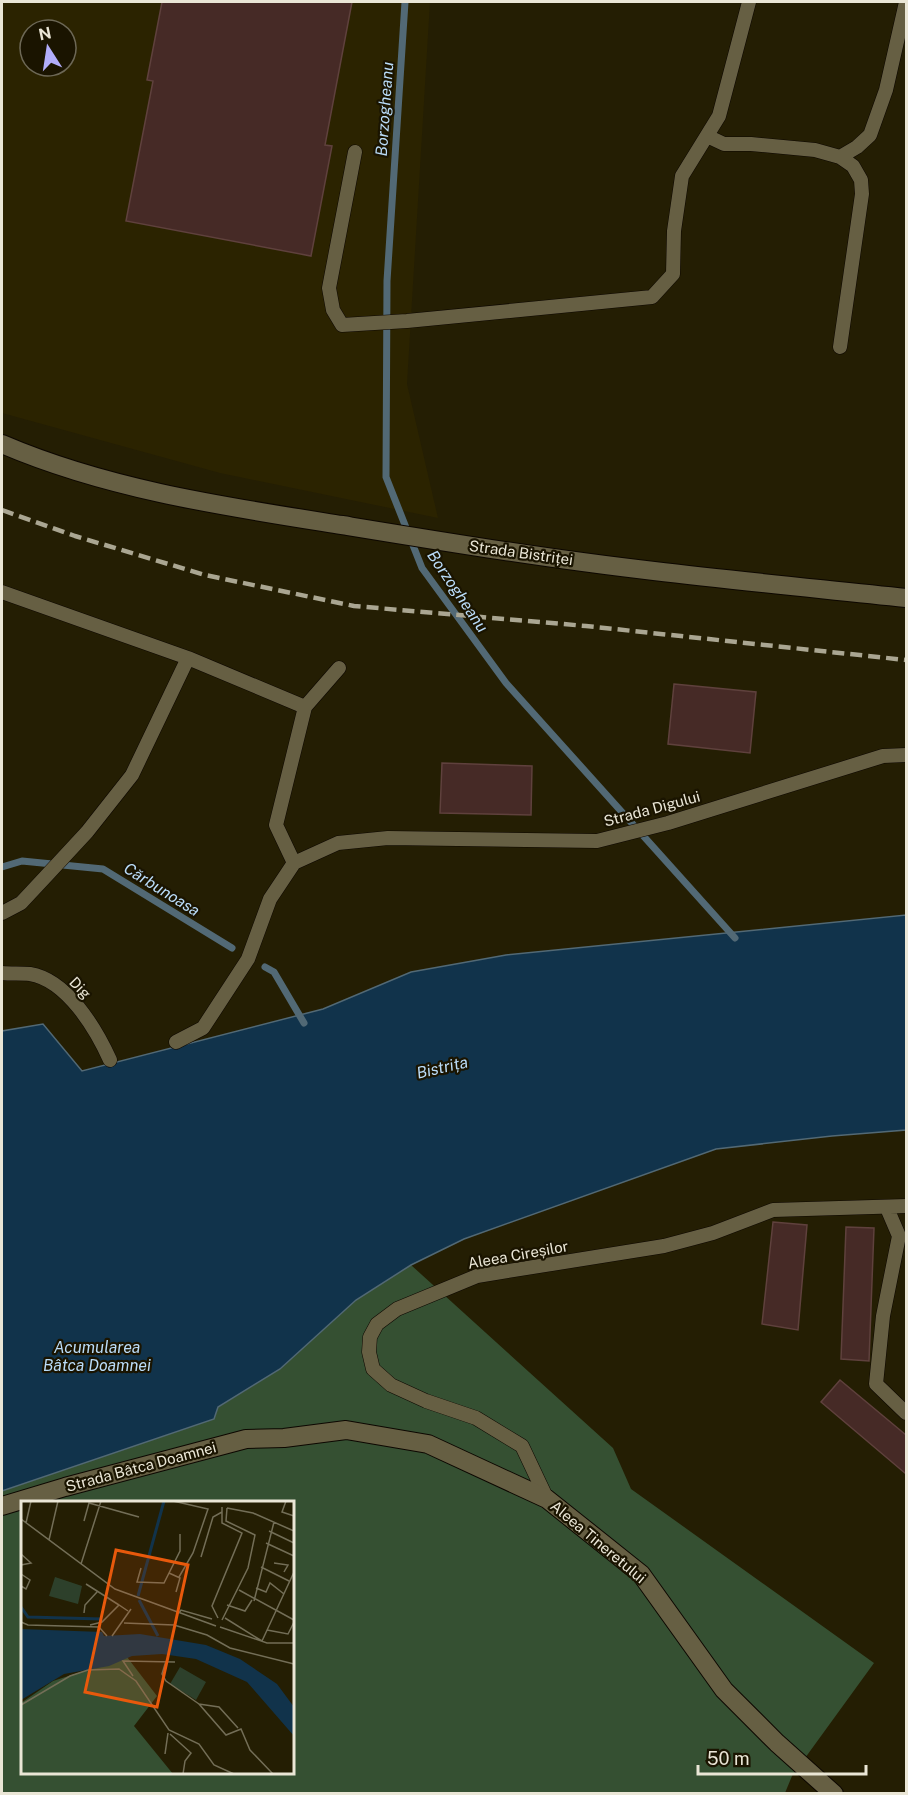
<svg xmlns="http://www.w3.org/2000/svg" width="908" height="1795" font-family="'Public Sans',sans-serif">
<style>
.built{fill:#2b2300;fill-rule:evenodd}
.forest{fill:#355032;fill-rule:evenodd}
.water{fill:#11334b;stroke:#526975;stroke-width:1.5}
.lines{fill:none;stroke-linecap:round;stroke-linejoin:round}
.stream{stroke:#526975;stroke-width:7}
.building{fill:#462a26;stroke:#5f413d;stroke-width:1.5}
.lane-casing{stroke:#0d0700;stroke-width:15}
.street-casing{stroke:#0d0700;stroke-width:20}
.secondary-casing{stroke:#0d0700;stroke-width:20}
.lane{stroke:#665f43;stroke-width:14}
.street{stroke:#665f43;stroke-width:18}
.secondary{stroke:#665f43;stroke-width:18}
.rail{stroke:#aaa692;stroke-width:4.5;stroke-dasharray:12 6;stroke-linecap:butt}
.labels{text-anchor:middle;stroke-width:4.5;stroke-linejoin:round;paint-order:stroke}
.street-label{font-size:15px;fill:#eae6d6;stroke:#1a1400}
.water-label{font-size:16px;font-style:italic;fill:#badcf8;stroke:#1a1400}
.inset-river{fill:none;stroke:#11334b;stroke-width:3}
.inset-road{fill:none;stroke:#736e57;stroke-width:1.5}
.view{fill:#e8590c;fill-opacity:0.15;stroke:#e8590c;stroke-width:3}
.inset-edge{fill:none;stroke:#eae6d6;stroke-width:3}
</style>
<rect width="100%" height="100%" fill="#241e03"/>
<path class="built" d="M2,2H430L407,384L438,518L220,473L2,413ZM30,30H66V66H30Z"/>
<path class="forest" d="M411,1265L613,1448L631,1489L874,1663L792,1776L785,1793L2,1794V1486L219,1407L280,1369L356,1300ZM22,1502H292V1772H22Z"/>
<path class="water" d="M906,915V1130L832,1136L716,1149L464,1239L411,1265L356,1300L280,1369L218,1407L214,1419L2,1491V1031L43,1024L82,1071L323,1009L411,972L506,955Z"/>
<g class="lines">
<path class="stream" d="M405,2L387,281L386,477L422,568L506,683L735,938
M2,867L22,861L103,869L232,948
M265,967L274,972L304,1023"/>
</g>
<path class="building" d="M162,2H352L325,145L332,146L311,256L126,221L153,81L147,80Z
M674,684L756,692L750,753L668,744Z
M442,763L532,766L531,815L440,813Z
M773,1222L807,1225L798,1330L762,1324Z
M846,1227L874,1228L869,1361L841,1359Z
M840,1380L906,1435V1474L821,1402Z"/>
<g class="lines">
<g class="lane-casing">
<path id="lane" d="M707,136L724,144H751L815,150L840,157L853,166L861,180L862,194L840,347
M355,152L329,288L333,310L342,325L407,321L652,297L673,274L674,231L682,176L719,116L749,2
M840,157L857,147L870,135L886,90L906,2
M2,592L188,658
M294,863L338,843L388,838L597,841L668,823L883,756L906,755
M2,913L21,903L49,873L87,832L132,775L188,658L305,707
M2,973C11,974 21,973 30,974C67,980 96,1029 110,1060
M176,1042L203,1028L248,959L270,899L294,863L276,825L305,707L339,668
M887,1208L899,1236L883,1316L876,1384L906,1413
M547,1499L522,1446L476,1418L426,1401L391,1385L373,1369L369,1352L370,1337L377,1324L397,1309L477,1276L664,1246L713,1233L773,1210L906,1206"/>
</g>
<g class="street-casing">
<path id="street" d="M2,1506L65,1487L246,1439L284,1438L346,1430L428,1444L547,1499L641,1574L724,1690L777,1743L834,1794"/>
</g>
<g class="secondary-casing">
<path id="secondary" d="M2,444C109,490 228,507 342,525C446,542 549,559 654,571C738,581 822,589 906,598"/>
</g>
<use href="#lane" class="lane"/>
<use href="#street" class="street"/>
<use href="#secondary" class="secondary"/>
<path class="rail" d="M2,510L75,536L205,575L354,606L586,626L906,660"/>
</g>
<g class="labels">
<g class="street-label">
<text transform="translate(521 553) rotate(8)" y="5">Strada Bistriței</text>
<text transform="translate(652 809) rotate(-15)" y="5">Strada Digului</text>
<text transform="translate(80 988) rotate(46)" y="5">Dig</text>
<text transform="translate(518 1255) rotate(-10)" y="5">Aleea Cireșilor</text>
<text transform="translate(141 1467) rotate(-15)" y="5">Strada Bâtca Doamnei</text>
<text transform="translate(598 1542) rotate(40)" y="5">Aleea Tineretului</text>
</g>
<g class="water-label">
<text transform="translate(384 109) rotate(-86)" y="6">Borzogheanu</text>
<text transform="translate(458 591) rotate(56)" y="6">Borzogheanu</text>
<text transform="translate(162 889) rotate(32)" y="6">Cărbunoasa</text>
<text transform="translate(442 1067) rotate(-13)" y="6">Bistrița</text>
<text x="97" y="1353">Acumularea<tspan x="97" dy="18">Bâtca Doamnei</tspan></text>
</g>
</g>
<g transform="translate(21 1501)">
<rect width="273" height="273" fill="#241e03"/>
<path d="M34,76L61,85L57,103L28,95ZM159,166L185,181L175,199L149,183Z" fill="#2d402b"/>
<path d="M106,156L136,195L113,225L152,273H0V202L32,180Z" fill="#355032"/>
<path d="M0,128L81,131L83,135L119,133L185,144L219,158L256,183L273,206V235L226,181L175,158L141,153L111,155L88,165L43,173L0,199Z" fill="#11334b"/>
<path class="inset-river" d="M117,95L143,0M118,99L137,135M0,106L7,116L81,118"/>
<path class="inset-road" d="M152,0L187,8L172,52L158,76M265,0L261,11L273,15M206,7L232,12L273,30M0,18L94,88L195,125M63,20L68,2L118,16M5,22L10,0M248,30L273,42M28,39L37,0M245,42L273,55M0,53L10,62L0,64M180,56L192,16L201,11M253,62L267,64L263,71M60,63L80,0M240,66L268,80M120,67L116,81L143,82L159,50V33M148,72L159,77L155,91M0,73L9,79L5,88L0,85M65,83L98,104M235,87L245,91L249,82L263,93M218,89L273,119M233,100L253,21M206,104L224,110L231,99M63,112L64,104L76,91M158,112L160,109L191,118M197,117L191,105L221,32L201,22V6M204,117L241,140L273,71M201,119L227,67L234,34L205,20L206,7M0,121L7,124L78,126L86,135M103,122L153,124L186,134L209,147L273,163M69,124L81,121L98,104L107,110M199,126L246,142H273M246,129L267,133L273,121M91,135L110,108M145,160L141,173L145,180L178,203M112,175L102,160L154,161M0,204L49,175L67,169L98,168L115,180L148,229L178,243L193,264L213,273M217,227L198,206L178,203L205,234L220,228L229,249L252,273M149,233L170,252L164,260L162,273M144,253L147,232"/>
<path class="view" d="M95,49L167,64L136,206L64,191Z"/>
<rect width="273" height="273" class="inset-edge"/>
</g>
<rect width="908" height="1795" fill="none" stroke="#eae6d6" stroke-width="6"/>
<g transform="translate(48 48) rotate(348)"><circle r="28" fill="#1a1400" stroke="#6d6856" stroke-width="1.5"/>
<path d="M0-4.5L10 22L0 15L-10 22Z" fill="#b1adfa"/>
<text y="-9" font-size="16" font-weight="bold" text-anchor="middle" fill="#eae6d6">N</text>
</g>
<path d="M698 1765v9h168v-9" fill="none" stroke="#eae6d6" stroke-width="3"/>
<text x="707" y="1765" font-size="18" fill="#eae6d6" stroke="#1a1400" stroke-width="4.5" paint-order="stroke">50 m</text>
</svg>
